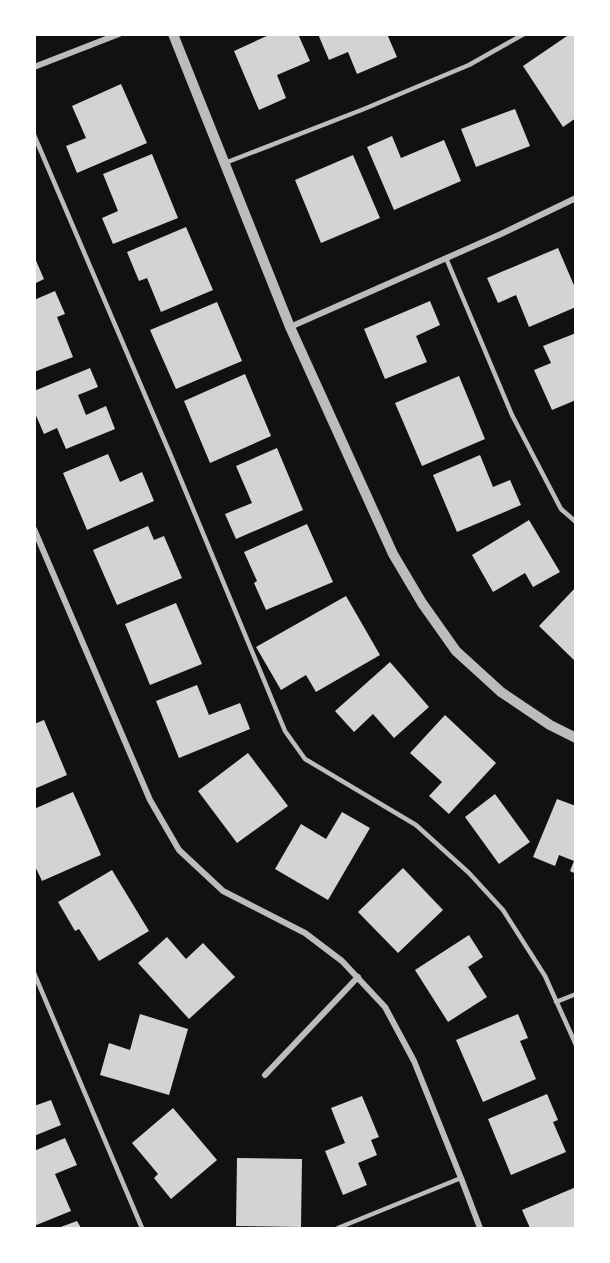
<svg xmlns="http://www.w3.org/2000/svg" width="610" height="1263" font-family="Manrope,sans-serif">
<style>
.building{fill:#d3d3d3}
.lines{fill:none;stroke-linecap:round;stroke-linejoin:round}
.service{stroke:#bcbcbc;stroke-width:4.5}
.minor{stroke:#bcbcbc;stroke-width:6}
.tertiary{stroke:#bcbcbc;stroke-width:10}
</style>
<rect width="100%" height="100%" fill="#111"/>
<path class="building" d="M271,34H298L310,61L277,75L286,98L259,110L234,51Z
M318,34H387L397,57L357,74L348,52L329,60Z
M570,34H576V118L563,127L523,66Z
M121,84L147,143L77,173L66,146L86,138L72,106Z
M515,109L530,146L476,167L461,129Z
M392,136L401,158L444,140L461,181L394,210L367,147Z
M152,154L178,218L113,244L102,218L118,211L103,174Z
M353,155L380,218L321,243L295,180Z
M186,227L213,290L161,312L147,278L139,281L127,252Z
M558,248L576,290V307L529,327L516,295L498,303L487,278Z
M34,256L44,279L34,284Z
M55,291L65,314L57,317L73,357L34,372V300Z
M430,301L440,325L416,336L427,362L385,379L364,329Z
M217,302L242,361L176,389L150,330Z
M576,333V400L552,410L534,370L551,363L543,346Z
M90,368L98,387L78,395L86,415L106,406L115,429L66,449L57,428L44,434L34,411V391Z
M245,374L271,436L210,463L184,401Z
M459,376L485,439L422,466L395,403Z
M277,448L303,510L236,539L225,514L252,503L236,466Z
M108,454L120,482L142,472L154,501L87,530L63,473Z
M480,455L493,487L510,480L521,505L457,532L433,475Z
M529,520L560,572L533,587L525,573L493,592L472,555Z
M307,524L333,582L266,610L254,583L257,581L244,552Z
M148,526L154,540L164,536L182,578L117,605L93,550Z
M576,587V662L539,626Z
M346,596L380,655L316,692L306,675L281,690L256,647Z
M176,603L202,664L150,685L125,624Z
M390,662L429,707L394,738L373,714L354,732L335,711Z
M197,685L209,715L240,703L250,729L179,758L156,701Z
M445,715L496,763L449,814L429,796L442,782L410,753Z
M44,720L67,775L34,789V724Z
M248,753L288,806L237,843L198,791Z
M73,792L101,855L42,881L34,864V809Z
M495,794L530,842L499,864L465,817Z
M557,799L576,806V874L570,871L574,861L559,855L555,866L533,857Z
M342,812L370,828L328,900L275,869L301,824L326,839Z
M403,868L443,910L398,953L358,912Z
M112,870L149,931L99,961L79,929L75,931L58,902Z
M469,935L483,957L468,967L487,997L448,1022L415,970Z
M167,937L186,959L203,943L235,977L189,1019L138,963Z
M140,1014L188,1029L169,1095L100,1075L109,1043L130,1050Z
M518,1014L528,1038L520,1041L536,1079L483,1102L456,1040Z
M547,1094L558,1120L553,1122L566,1152L511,1175L488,1119Z
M362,1096L379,1137L371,1140L377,1155L358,1163L367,1185L343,1195L325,1151L345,1143L331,1108Z
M51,1100L61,1125L34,1136V1106Z
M173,1108L217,1160L171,1199L154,1178L158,1174L132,1143Z
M65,1138L77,1165L55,1174L71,1211L34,1226V1151Z
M237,1158L302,1159L301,1227L236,1226Z
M576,1187V1228H530L522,1210Z
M77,1221L81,1228H58Z"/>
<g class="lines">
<path class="service" d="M34,135L171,456L285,731L305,759L416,825L469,873L503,910L545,976L576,1045
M225,163L364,109L469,65L524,34
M446,258L512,415L561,509L576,522
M34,973L142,1228
M556,1002L576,994
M338,1228L461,1178"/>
<path class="minor" d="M34,67L119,34
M290,327L501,234L576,198
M34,529L150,800L179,850L223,891L305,933L342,961L385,1007L414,1061L461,1178L480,1228
M265,1075L358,977"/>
<path class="tertiary" d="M173,34L290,327L393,554L422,603L456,651L501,692L550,725L576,738"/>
</g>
<rect width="610" height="1263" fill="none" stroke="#ffffff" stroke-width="72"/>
</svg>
